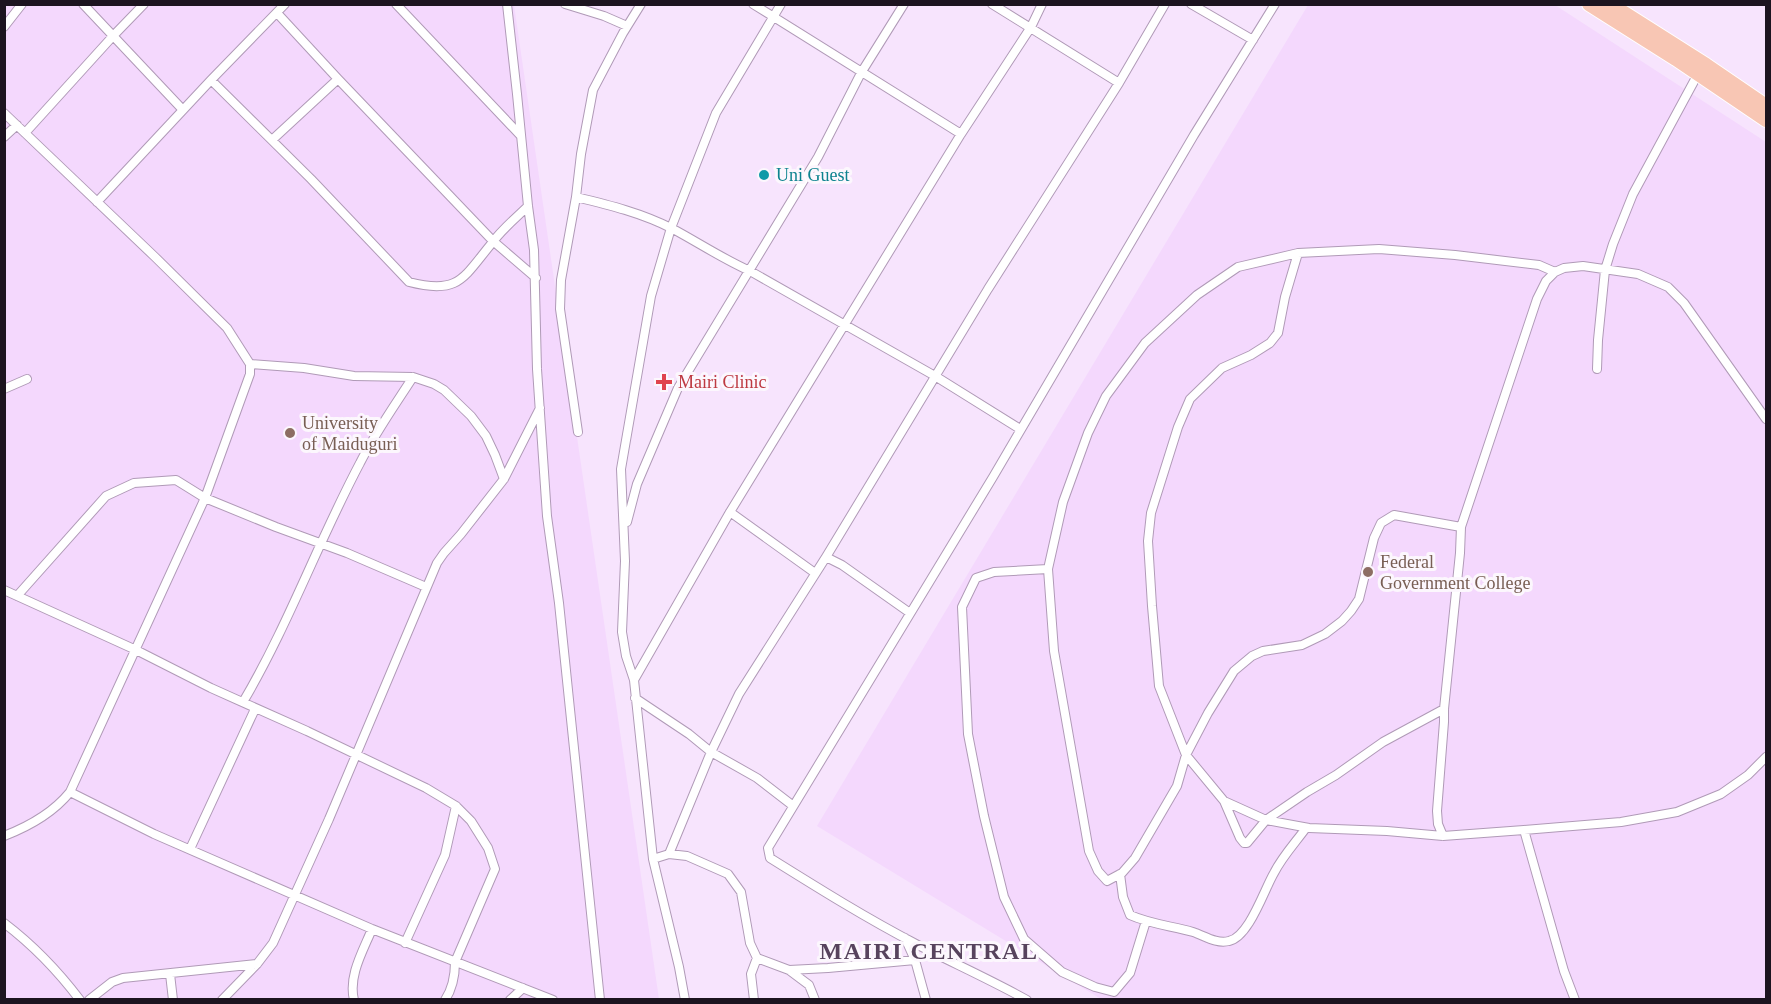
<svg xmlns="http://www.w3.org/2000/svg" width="1771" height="1004" font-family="'Times New Roman',serif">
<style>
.built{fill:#f4d8fd}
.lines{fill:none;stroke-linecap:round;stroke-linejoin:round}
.minor-casing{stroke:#b09ab7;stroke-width:10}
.trunk-casing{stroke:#fff;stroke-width:16}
.minor{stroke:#fff;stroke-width:8}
.trunk{stroke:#f8c6b4;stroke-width:14}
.culture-dot{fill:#0f9aa8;stroke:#fcf7fd;stroke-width:2}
.health-dot{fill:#e0444e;stroke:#fcf7fd;stroke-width:2}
.education-dot{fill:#8d6e63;stroke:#fcf7fd;stroke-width:2}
.labels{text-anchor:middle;stroke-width:6;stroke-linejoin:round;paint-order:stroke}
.culture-label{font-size:18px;fill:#0d838f;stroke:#fcf7fd;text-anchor:start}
.health-label{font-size:18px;fill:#be3a42;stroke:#fcf7fd;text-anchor:start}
.education-label{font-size:18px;fill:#785e54;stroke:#fcf7fd;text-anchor:start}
.district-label{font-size:24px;font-weight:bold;letter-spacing:1.5px;fill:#57435d;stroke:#fcf7fd}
</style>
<rect width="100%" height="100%" fill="#f7e4fd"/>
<path class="built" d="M5,5H514L659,999L5,1000Z
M1308,5H1555L1766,142V999H1101L817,826Z"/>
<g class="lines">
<g class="minor-casing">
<path id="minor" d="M83,4L183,110
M396,4L521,136
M507,4L517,94L528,206L534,250L537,369L547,516L559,603L600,1000
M565,4L604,16L627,26
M753,4L961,134
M992,4L1119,83
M1191,4L1253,40
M277,13L338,79L493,241L536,278
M4,27L22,4
M211,80L311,179L409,282C459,295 463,278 492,243C502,229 516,218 528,206
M4,113L155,257L227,328L250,364V374L205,498L70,792C53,813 30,826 4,836
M25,133L113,36L144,4
M4,137L17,125
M272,140L338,79
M576,197C609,205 642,213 673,229C699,243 723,259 750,271L935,376L1020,429
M97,202L211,80L285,4
M1298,253L1285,297L1278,333L1270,343L1251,355L1222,368L1190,399L1178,427L1151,513L1148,541L1152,606L1159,686L1186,755L1224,801L1266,820L1309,828L1387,831L1443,836L1524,830L1621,822L1677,812L1721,794L1748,775L1766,757
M250,364L304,368L354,376L413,377L434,384L444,390L471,416L486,436L495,455L504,479
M1597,369L1598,340L1605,270L1613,244L1633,194L1699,72
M4,389L27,379
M578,432L560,309L561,280L576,197L581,154L593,90L623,33L641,4
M730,512L815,573
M627,522L637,484L678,388L818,157L861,73L904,4
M1461,527L1394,515L1381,523L1374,538L1359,599L1351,611L1342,621L1325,634L1302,645L1263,651L1252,656L1234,671L1208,713L1186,755L1177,786L1135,858L1122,873L1107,881L1098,871L1089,851L1054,651L1048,569L1063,502L1088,433L1106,396L1145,343L1197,295L1238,267L1298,253L1379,249L1455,255L1539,265L1555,272
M826,557L842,565L910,613
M1048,569L994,572L976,578L962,607L968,734L984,816L1004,897L1024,939L1062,972L1095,987L1114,992L1130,973L1146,921
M4,590L136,650L211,688L307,731L426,788L456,806L471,821L488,848L495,869L455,962C455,976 453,988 445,1000
M17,596L106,496L134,483L176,480L205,498L276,527L347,553L426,587
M634,680L730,512L961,134L1031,27L1042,4
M635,698L689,734L711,752L757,778L792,805
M243,702C288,626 318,542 360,463C375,433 395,405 413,377
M70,792L154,834L372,929L553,1000
M1224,801L1240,838L1244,843H1247L1266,820L1307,792L1336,775L1383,742L1444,709
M1524,830L1564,971L1575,1000
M1443,836L1438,824L1437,811L1444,722V709L1460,553L1461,527L1537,299L1546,281L1555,272L1564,268L1583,266L1638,274L1668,287L1684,303L1766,419
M190,849L255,709
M669,854L687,856L728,874L741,892L750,943L757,958L789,970L809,985L815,1000
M653,859L669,854L711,752L739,694L826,557L988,289L1119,83L1165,4
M1120,874L1123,897L1130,915C1150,924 1172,926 1193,932C1205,936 1216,944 1229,941C1249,937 1264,890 1274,873C1282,857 1295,843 1306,828
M4,923C33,945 58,971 80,1000
M905,938L915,960L926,1000
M405,943L445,855L456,806
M789,970L828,968L915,960
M170,974L173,1000
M89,1000L112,982L123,978L257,964
M222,1000L257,964L273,943L329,819L437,563L444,553L461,534L504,479L540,408
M354,1000C348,976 363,951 372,929
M510,1000L523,988
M685,1000L679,967L653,859L634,680L626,656L622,632L625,561L621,469L651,296L671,228L716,113L781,4
M754,1000L751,974L757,958
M1027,1000C991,980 953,963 916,944C866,918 818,888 770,858L768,848L993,477L1194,135L1275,4"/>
</g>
<g class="trunk-casing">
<path id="trunk" d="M1589,4L1676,59L1766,120
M1610,4L1706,65L1766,106"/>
</g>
<use href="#minor" class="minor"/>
<use href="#trunk" class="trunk"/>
</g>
<circle class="culture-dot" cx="764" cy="175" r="6"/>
<path class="health-dot" d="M661 373h6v6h6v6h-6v6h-6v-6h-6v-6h6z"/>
<g class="education-dot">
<circle cx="290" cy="433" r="6"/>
<circle cx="1368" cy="572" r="6"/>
</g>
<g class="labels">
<g class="culture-label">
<text x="776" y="181">Uni Guest</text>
</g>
<g class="health-label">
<text x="678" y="388">Mairi Clinic</text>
</g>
<g class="education-label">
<text x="302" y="429">University<tspan x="302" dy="21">of Maiduguri</tspan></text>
<text x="1380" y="568">Federal<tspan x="1380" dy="21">Government College</tspan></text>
</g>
<g class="district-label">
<text x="929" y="959">MAIRI CENTRAL</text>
</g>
</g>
<rect width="1771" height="1004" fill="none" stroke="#1c141f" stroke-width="12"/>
</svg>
